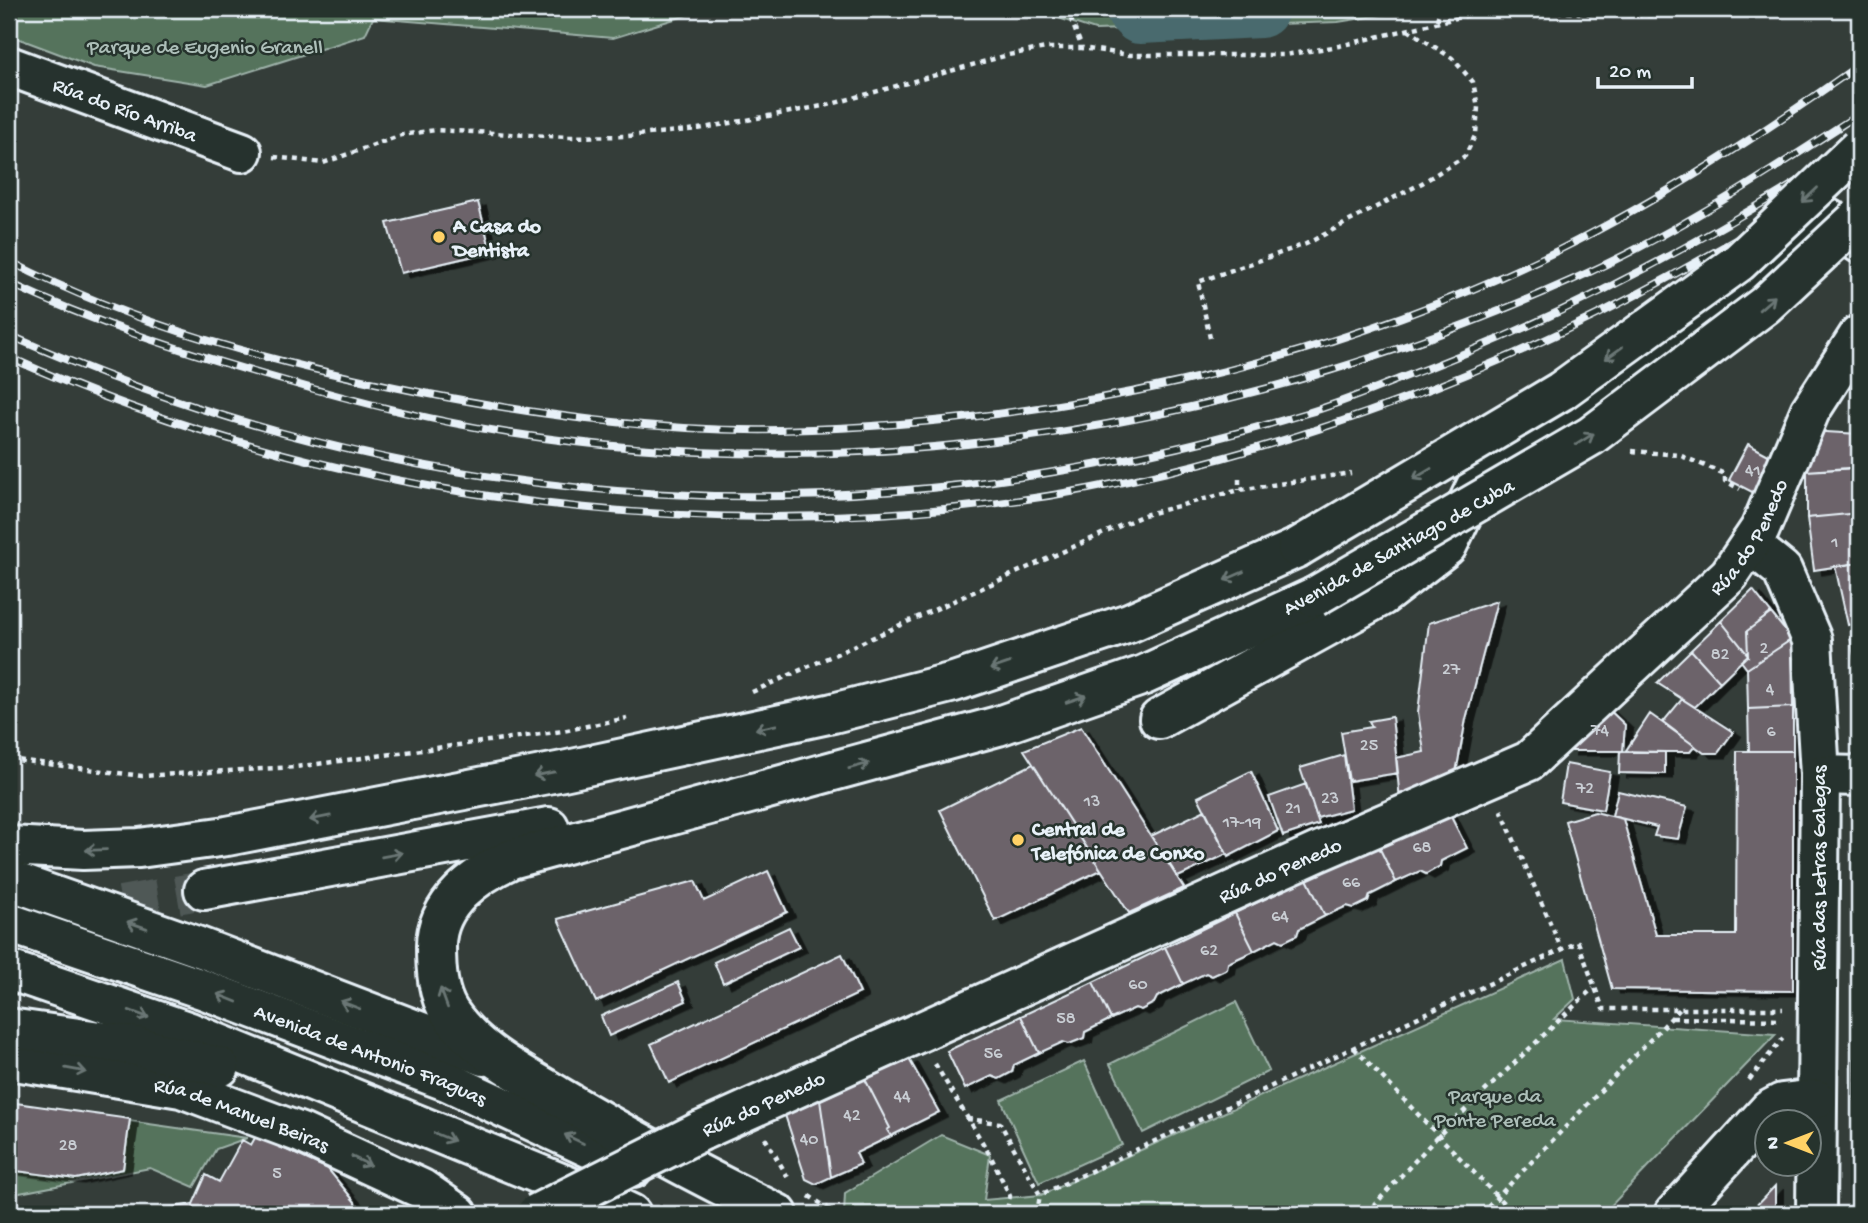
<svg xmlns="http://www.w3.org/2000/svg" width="1868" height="1223" font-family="'Gochi Hand',sans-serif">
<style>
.green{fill:#55735b;stroke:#9eb2aa;stroke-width:2}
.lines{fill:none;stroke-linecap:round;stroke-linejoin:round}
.river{stroke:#486b6e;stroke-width:58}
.building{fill:#6c636a;stroke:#e8f1f8;stroke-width:2;filter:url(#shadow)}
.highway-tunnel{stroke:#4f5856;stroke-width:38;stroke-dasharray:38 19;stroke-linecap:butt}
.minor-casing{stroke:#e8f1f8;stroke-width:44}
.highway-casing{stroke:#e8f1f8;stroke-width:44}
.path{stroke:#e8f1f8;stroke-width:4.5;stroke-dasharray:5 5;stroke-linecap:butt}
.minor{stroke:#26332d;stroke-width:38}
.highway{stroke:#26332d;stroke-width:38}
.rail-casing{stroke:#e8f1f8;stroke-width:8}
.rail{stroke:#26332d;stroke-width:5;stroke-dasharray:16;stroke-linecap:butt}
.minor-bridge-casing{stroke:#e8f1f8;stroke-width:44;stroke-linecap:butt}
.highway-bridge-casing{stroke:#e8f1f8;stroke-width:44;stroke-linecap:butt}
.minor-bridge{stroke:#26332d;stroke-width:38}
.highway-bridge{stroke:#26332d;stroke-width:38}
.oneway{stroke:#6a7674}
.poi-dot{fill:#ffd166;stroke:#26332d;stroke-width:2.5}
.labels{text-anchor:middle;stroke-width:5;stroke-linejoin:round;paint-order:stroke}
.number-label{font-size:18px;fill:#c9ced4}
.park-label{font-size:21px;fill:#adbfb9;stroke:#26332d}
.street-label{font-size:21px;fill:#e8f1f8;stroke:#26332d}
.poi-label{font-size:21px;font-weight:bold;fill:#e8f1f8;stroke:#26332d;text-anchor:start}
</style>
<defs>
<filter id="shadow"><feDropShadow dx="8" dy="4.5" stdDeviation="0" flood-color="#0009"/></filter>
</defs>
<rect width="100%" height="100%" fill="#343d39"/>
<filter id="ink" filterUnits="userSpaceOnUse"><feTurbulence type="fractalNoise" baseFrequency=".0143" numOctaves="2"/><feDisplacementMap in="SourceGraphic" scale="14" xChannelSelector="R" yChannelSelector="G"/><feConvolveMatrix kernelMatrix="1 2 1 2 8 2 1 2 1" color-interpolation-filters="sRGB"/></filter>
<g filter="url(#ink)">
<path class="green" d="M9,9H707L613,38L373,18L365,35L207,85L94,67L9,35Z
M1031,9H1419L1338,22L1095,30Z
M1565,959L1575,999L1554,1019L1776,1034L1603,1214H844L845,1193L941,1135L990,1155L984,1200L1041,1195Z
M1236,1002L1269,1071L1143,1133L1110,1064Z
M1084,1061L1122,1145L1039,1183L1001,1100Z
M9,1104L247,1138L216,1149L194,1187L150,1168L9,1195Z"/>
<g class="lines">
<path class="river" d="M1134,9L1140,15L1260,9"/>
</g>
<path class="building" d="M478,202L491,252L401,273L387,223Z
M1809,431L1859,434V468L1807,471Z
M1748,444L1776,459L1758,495L1729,480Z
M1848,468H1859V513L1807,518V471Z
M1859,513V563L1814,570L1807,518Z
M1859,563V623L1848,625L1835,566Z
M1753,590L1771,613L1747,631L1748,655L1721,621Z
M1497,601L1466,719L1454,783L1400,801L1396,758L1424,752L1418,712L1429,623Z
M1771,613L1792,639L1747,669L1741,661L1748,655L1747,631Z
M1721,621L1748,655L1720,682L1691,650Z
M1859,635V670H1857L1850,637Z
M1792,639L1793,707L1748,709L1747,669Z
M1691,650L1720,682L1695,707L1657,683Z
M1682,699L1733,732L1718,753H1704L1663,722Z
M1603,704L1625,725L1623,751H1568L1571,732Z
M1793,707V751H1749L1748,709Z
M1650,714L1695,746L1690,752H1625Z
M1392,717L1398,773L1349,781L1341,732L1372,727L1369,721Z
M1081,727L1184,888L1129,913L1024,750Z
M1620,751L1665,752V774L1619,773Z
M1737,751H1793V991L1612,989L1565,821L1595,812L1623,819L1656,935H1736Z
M1344,755L1351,809L1317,818L1300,768Z
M1033,764L1101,870L995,921L940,810Z
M1566,764L1610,772L1603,810L1560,802Z
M1251,771L1278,831L1228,857L1198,797Z
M1306,784L1319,824L1283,836L1269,797Z
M1618,791L1687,807L1678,839L1654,836L1657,827L1612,816Z
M1205,810L1227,854L1178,877L1151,836Z
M1448,811L1467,848L1441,861L1440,866L1426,874L1420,871L1396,882L1378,845Z
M1854,813H1859V839H1854Z
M1854,839H1859V866H1854Z
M1378,845L1396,882L1370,895L1368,901L1354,908L1347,906L1325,916L1307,879Z
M1854,866H1859V892H1854Z
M768,871L787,912L596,1002L558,919L695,881L704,901Z
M1307,879L1325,916L1299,929L1297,935L1283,942L1277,939L1254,951L1235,913Z
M1854,892H1859V918H1854Z
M1235,913L1254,951L1228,963L1227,969L1212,976L1206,973L1183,984L1165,947Z
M1854,918H1859V944H1854Z
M789,927L799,947L723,983L714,962Z
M1854,944H1859V970H1854Z
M1165,947L1183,984L1157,997L1154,1003L1141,1010L1135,1008L1111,1019L1093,982Z
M842,954L860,993L669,1083L651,1044Z
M1854,970H1859V996H1854Z
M678,982L686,1001L609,1036L601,1016Z
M1093,982L1111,1019L1085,1032L1084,1038L1069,1044L1063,1042L1039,1053L1021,1016Z
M1854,996H1859V1022H1854Z
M1021,1016L1039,1053L1014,1065L1012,1072L999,1079L992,1076L965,1089L947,1051Z
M1854,1022H1859V1048H1854Z
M1854,1048H1859V1074H1854Z
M909,1059L939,1112L891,1136L887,1130L890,1128L865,1079Z
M1854,1074H1859V1100H1854Z
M865,1079L890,1128L887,1130L891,1136L856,1153L861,1164L831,1177L820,1100Z
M820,1100L831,1177L816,1184L806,1179L785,1115Z
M1854,1100H1859V1126H1854Z
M9,1102L130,1119L123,1169L76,1179L9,1170Z
M256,1136L328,1169L355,1202L356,1214H195L193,1204L206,1175L219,1182L242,1140L251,1145Z
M1854,1148H1859V1173H1853Z
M1853,1173H1859V1200H1854Z
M1775,1186V1214H1748Z
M193,1204L195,1214H135Z"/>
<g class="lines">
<path class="highway-tunnel" d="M9,925L204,890"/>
<g class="minor-casing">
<g id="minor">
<path id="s1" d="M9,66L242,152"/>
<path d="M1750,544L1782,570L1812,640L1820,775L1816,1214"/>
<path d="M1159,719L1382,596L1447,546L1481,476L1576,415L1829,219L1859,243"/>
<path d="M1820,775L1859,776"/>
<path id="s2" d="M9,1060L181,1088L301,1133L422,1189L458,1214"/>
<path id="s3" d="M701,1131L1318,852L1529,761L1729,575L1760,529L1810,411L1859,335"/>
<path d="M1674,1214L1769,1110L1782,1103L1816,1099"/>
</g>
</g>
<g class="highway-casing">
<g id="highway">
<path d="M9,846L83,850L139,848L227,836L563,771L833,713L954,682L1129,623L1297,548"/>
<path d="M9,880L199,947L484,1056"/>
<path d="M204,890L549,827"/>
<path id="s4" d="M9,923L202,989L449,1082L633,1168"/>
<path d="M9,970L190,1032L595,1197L631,1214"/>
<path d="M9,1028L135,1046L220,1067"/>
<path d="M778,1214C703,1177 630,1139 558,1096C520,1073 476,1051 450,1013C437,994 436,968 436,946C436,903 476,875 511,859L998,726L1144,675L1314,597"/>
</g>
</g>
<path class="path" d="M1067,9L1082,48
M1507,9C1573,11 1660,22 1724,9
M1437,20L1440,9
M274,157L323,163L402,135L436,130L566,137L628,136L698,129L828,105L1008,55L1046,48H1082L1130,55H1285L1339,46L1494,9
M1210,338L1198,282L1306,244L1422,183L1465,156L1476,134L1478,107L1473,82L1452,58L1405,28
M1632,451L1679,455L1725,474V481L1740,489
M1239,479V490
M752,692L1144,515L1239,490L1351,473
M9,759L142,776L295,767L563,731L627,718
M1501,810L1562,950
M1672,1018L1782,1020
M1354,1048L1514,1214
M935,1064L990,1155L1010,1196L1006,1214
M1749,1080L1783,1038
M967,1119L1000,1123L1040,1195L1578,942L1603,1009H1783
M765,1138L789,1179
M809,1196L837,1214
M1037,1214L1040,1195
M1366,1214L1437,1137L1593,988
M1481,1214L1680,1009"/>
<use href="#minor" class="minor"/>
<use href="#highway" class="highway"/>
<g class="rail-casing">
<path id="rail" d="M9,261C137,327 278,364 419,392C537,415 659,432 780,430C1046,424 1319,368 1559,250C1664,198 1763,133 1859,65
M9,283C95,323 184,352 275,378C350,400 427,420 503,432C866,490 1239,429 1572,280C1674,235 1766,174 1859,114
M9,335C426,521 871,545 1307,413C1338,404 1369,391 1399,379C1561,319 1714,237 1859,143
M9,357C353,514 798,562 1167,472C1345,429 1515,362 1675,274C1738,239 1801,204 1859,163"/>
</g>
<use href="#rail" class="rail"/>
<g class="minor-bridge-casing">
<path id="minor-bridge" d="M536,1214L701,1131"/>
</g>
<g class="highway-bridge-casing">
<path id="highway-bridge" d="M1297,548L1561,391L1739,262L1859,148
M1314,597L1591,436L1765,305L1859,217"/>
</g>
<use href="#minor-bridge" class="minor-bridge"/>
<use href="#highway-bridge" class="highway-bridge"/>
</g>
<defs><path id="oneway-shaft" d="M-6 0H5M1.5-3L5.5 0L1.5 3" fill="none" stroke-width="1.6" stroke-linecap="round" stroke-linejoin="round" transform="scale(1.75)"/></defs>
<g class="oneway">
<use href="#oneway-shaft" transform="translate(1810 195) rotate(136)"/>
<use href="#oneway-shaft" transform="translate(1767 303) rotate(-41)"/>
<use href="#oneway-shaft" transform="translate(1614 353) rotate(144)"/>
<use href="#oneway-shaft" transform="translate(1585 439) rotate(-32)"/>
<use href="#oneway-shaft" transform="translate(1422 474) rotate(149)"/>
<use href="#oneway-shaft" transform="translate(1234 576) rotate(156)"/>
<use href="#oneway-shaft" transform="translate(1000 666) rotate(161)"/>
<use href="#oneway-shaft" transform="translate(1076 699) rotate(-19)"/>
<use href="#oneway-shaft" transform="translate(766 727) rotate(168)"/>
<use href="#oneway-shaft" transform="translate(859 766) rotate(-15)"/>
<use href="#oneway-shaft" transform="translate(544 774) rotate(169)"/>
<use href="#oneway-shaft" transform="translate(320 818) rotate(169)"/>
<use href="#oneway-shaft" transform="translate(96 850) rotate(178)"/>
<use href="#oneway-shaft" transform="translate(392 855) rotate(-10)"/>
<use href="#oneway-shaft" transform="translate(137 925) rotate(-161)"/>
<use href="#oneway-shaft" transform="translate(227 998) rotate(-158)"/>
<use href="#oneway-shaft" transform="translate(444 998) rotate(-110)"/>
<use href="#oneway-shaft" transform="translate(350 1005) rotate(-159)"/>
<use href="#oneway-shaft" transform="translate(139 1014) rotate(20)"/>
<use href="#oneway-shaft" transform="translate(76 1070) rotate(10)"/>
<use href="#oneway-shaft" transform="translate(444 1137) rotate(22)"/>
<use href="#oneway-shaft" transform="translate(574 1139) rotate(-154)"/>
<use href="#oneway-shaft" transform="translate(361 1161) rotate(25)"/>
</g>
</g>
<g class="poi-dot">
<circle cx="439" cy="237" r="7"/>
<circle cx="1018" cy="840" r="7"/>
</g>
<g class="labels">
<g class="number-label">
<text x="1753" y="475">41</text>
<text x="1835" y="547">1</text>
<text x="1764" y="653">2</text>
<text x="1720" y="659">82</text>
<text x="1451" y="674">27</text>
<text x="1770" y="694">4</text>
<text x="1600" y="735">74</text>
<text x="1771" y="736">6</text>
<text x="1369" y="750">25</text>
<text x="1585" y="793">72</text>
<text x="1330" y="803">23</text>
<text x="1092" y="806">13</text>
<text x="1293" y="813">21</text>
<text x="1242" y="827">17-19</text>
<text x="1422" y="852">68</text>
<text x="1351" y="887">66</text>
<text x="1280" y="921">64</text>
<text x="1209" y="955">62</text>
<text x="1138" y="989">60</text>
<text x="1066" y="1023">58</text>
<text x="993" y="1058">56</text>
<text x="902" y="1101">44</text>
<text x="852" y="1120">42</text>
<text x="809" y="1144">40</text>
<text x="68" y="1150">28</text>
<text x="277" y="1178">5</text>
</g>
<g class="park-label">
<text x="205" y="53">Parque de Eugenio Granell</text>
<text x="1495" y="1102">Parque da<tspan x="1495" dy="24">Ponte Pereda</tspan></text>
</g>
<g class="street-label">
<text dy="7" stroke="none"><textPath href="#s1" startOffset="124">Rúa do Río Arriba</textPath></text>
<text dy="7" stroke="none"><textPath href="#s3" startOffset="1223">Rúa do Penedo</textPath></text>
<text transform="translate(1398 546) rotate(-29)" y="7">Avenida de Santiago de Cuba</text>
<text transform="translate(1818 868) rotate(-90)" y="7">Rúa das Letras Galegas</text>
<text dy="7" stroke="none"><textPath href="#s3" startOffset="635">Rúa do Penedo</textPath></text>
<text dy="7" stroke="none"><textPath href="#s4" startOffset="385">Avenida de Antonio Fraguas</textPath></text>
<text dy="7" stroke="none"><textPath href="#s3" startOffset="68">Rúa do Penedo</textPath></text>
<text dy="7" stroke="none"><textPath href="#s2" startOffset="240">Rúa de Manuel Beiras</textPath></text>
</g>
<g class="poi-label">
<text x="453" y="232">A Casa do<tspan x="453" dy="24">Dentista</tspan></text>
<text x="1032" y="835">Central de<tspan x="1032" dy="24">Telefónica de Conxo</tspan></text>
</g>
</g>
<rect width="1868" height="1223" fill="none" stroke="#26332d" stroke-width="35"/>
<rect x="18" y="18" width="1833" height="1188" fill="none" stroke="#e8f1f8" stroke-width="2.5" filter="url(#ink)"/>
<g transform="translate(1788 1143) rotate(270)"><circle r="33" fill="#26332d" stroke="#747f7e" stroke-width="2"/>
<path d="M0-5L12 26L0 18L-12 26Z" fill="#ffd166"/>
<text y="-10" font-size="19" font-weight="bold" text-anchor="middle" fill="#e8f1f8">N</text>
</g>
<path d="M1598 77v10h94v-10" fill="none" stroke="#e8f1f8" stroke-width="3.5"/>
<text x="1609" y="77" font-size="21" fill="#e8f1f8" stroke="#26332d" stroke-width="5" paint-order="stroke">20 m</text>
</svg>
